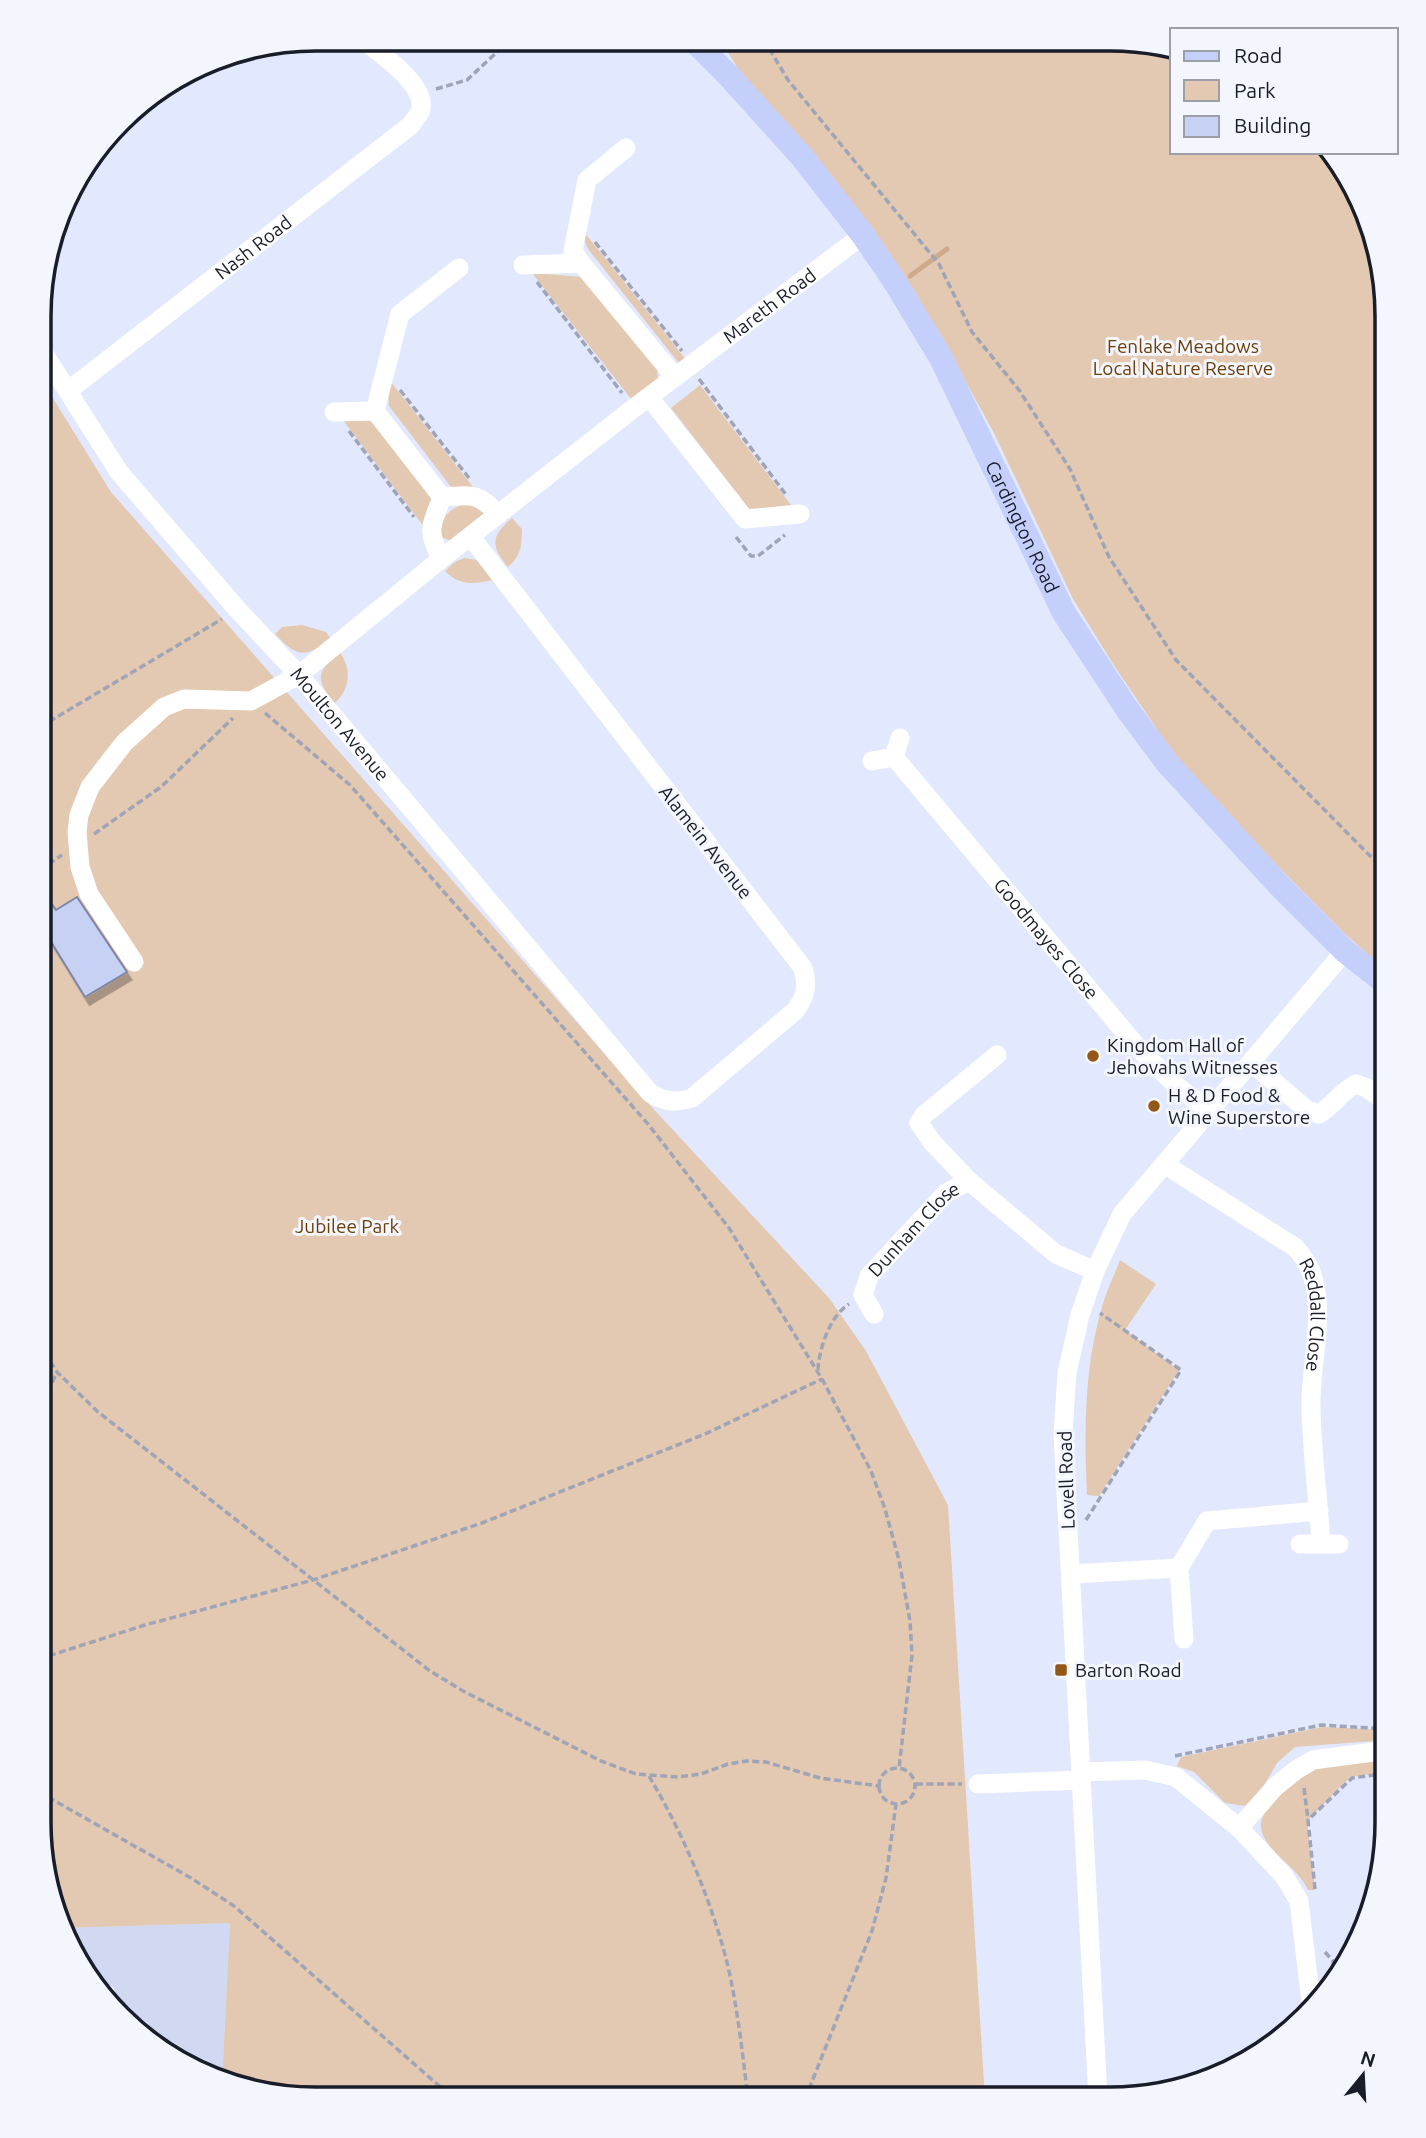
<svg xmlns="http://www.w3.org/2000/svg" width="1426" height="2138" font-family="Ubuntu,sans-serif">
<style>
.built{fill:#d1d9f2}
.green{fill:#e4c9b2}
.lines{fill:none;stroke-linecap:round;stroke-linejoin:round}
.stream{stroke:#ceaa8c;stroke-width:5}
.building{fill:#c6d1f3;stroke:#7c86a5;stroke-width:2;filter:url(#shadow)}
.path{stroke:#9fa4b6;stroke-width:3.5;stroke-dasharray:7 3.5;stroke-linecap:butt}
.minor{stroke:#fff;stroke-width:19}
.major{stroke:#c4d0fb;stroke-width:24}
.poi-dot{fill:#935717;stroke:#f4f6fd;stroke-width:2.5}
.labels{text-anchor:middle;stroke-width:6;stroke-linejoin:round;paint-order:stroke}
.street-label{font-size:19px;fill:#191d29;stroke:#f4f6fd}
.park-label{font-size:19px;fill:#6c3e0a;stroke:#f4f6fd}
.poi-label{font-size:19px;fill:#191d29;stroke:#f4f6fd;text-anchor:start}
.rim{fill:none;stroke:#191d29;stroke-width:3.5}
</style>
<defs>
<filter id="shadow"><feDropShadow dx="4.5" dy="8" stdDeviation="0" flood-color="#0004"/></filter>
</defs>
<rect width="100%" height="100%" fill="#e2e8fd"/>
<path class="built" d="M230,1923L222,2082L210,2079L147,2042L96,1991L60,1928Z"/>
<path class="green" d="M718,40L1147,41L1172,48V152H1333L1366,209L1387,316V971L1344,933L1256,844L1175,756L1113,664L1073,599L993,431L933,323L740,72L724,46Z
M585,233L687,361L678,362L588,249L583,237Z
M532,273L584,277L657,368L658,379L632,400Z
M41,379L111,492L647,1102L829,1298L866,1351L948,1505L985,2099L280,2097L222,2082L230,1923L60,1928L39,1822Z
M391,382L477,492L451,487L389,406L388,393Z
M700,385L791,505L750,510L671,408Z
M367,419L378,425L433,498L425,528L343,420Z
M474,501L485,514L451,541L442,537C437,515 455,505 474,501Z
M512,518L522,529C522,546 521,556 508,567C490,546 491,536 512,518Z
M464,558L477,560L495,579C476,585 459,586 445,571L455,562Z
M302,625L326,632L331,639C304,659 297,657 275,634L282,627Z
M340,652C352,670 350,689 335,703C314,679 317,671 340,652Z
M1120,1260L1156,1284L1125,1330L1179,1370L1099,1496L1087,1495C1084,1429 1084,1364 1104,1300C1109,1286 1115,1273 1120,1260Z
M1322,1727L1387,1730V1740L1295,1747L1277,1763L1262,1789L1245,1806L1225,1803L1194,1772L1177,1766L1181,1757Z
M1387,1760V1772L1350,1777L1307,1821L1315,1890H1308C1298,1868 1273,1857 1263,1835C1261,1831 1260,1824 1262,1819C1267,1804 1300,1770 1316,1766C1338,1761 1364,1762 1387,1760Z"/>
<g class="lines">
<path class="stream" d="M910,276L947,249"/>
</g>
<path class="building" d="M77,897L127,972L85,997L40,924V906L49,900L56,910Z"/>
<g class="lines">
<path class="path" d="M764,40L788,80L939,264L972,332L1019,390L1070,469L1109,557L1176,660L1387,873
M436,89L467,80L511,39
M595,242L682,351
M537,282L622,393
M699,379L787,496
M400,390L469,478
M349,431L414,517
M736,537L751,556H758L785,535
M265,713L350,785L648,1124L729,1228L822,1379L871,1471L885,1509L899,1560L910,1621L912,1655L899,1768
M40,727L222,619
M94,834L161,787L233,718
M40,870L62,855
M39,1344L57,1372L98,1412L430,1671L463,1691L601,1761L636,1774L678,1777L701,1774L728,1764L747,1761L766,1762L820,1778L879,1786
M818,1370C819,1348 830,1316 849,1304
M39,1411L57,1372
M1086,1520L1181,1370L1100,1313
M39,1659L145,1625L313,1580L482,1523L705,1434L822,1379
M1175,1756L1321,1725L1387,1729
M879 1786a18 18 0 1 1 36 0a18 18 0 1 1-36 0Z
M649,1776C678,1825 702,1879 719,1934C736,1987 741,2044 748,2098
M916,1784H962
M1304,1788L1308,1820
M39,1792L191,1878L234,1906L453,2098
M1315,1889L1308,1820L1352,1778L1381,1774
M1325,1952L1333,1961L1335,1982
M805,2099L872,1931L886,1878L896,1804"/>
<g class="minor">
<path d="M581,263L573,251L587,180L626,148"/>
<path d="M523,265L581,263L675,377"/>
<path id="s1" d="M41,349L119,472L237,609L299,675L650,1093C665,1102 675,1103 692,1098L796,1010C806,995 808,986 803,968L471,537"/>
<path id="s2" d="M69,390L411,125C413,121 418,116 420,112C430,86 379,53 362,39"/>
<path d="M649,397L745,519L800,514"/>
<path d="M375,411L400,314L459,268"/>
<path d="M334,412L375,411L442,497"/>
<path d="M441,559C426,528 431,528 442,497C472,495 477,492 498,514"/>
<path id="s3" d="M900,738L894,757L1139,1049L1178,1087L1210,1111"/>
<path d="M872,761L894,757"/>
<path id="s4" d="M134,962L89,894L80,867L77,832L79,815L90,787L124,743L164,707L184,699L251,701L299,675L441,559L634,408L863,235"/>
<path d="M1251,1062L1307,1110L1319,1114C1334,1105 1341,1091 1356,1084L1367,1088L1382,1099"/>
<path id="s5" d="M1164,1164L1296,1248C1306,1260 1312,1270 1315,1286C1323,1325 1310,1368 1311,1409C1312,1453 1318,1498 1321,1542"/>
<path d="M969,1181L932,1142L919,1123L924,1115L997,1055"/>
<path id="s6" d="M874,1314L863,1295L869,1276L946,1193L969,1181L1056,1254L1095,1271"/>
<path d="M1300,1544H1339"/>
<path d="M1071,1574L1179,1568"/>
<path d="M1184,1639L1179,1568L1207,1521L1319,1511"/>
<path d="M1081,1772L1145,1770L1176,1777L1239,1828L1284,1876L1299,1901L1312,2010"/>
<path d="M978,1784L1081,1780"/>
<path d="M1239,1828L1275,1787L1296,1770L1313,1760L1373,1752L1387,1754"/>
<path d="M106,1994V2002"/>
<path d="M1098,2099L1063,1434L1067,1373L1080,1315L1095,1271L1122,1214L1345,951"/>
</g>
<path class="major" id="s7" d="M693,40L728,75L802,157L863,235L895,282L941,358L1064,613L1127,709L1168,764L1277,883L1345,951L1387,984"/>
</g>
<g class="poi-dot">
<circle cx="1093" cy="1056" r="7"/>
<circle cx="1154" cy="1106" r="7"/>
<rect x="1054" y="1663" width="14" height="14" rx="3.5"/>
</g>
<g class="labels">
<g class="street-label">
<text dy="7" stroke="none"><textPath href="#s2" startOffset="233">Nash Road</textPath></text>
<text dy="7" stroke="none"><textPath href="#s4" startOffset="1043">Mareth Road</textPath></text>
<text dy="7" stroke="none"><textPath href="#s7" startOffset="592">Cardington Road</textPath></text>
<text dy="7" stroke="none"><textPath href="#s1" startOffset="481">Moulton Avenue</textPath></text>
<text transform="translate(706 842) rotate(52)" y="7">Alamein Avenue</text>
<text dy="7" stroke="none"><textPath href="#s3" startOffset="257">Goodmayes Close</textPath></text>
<text dy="7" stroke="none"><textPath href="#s6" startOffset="107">Dunham Close</textPath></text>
<text dy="7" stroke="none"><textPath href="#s5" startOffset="228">Reddall Close</textPath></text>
<text transform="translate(1066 1480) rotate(-92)" y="7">Lovell Road</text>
</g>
<g class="park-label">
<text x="1183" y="353">Fenlake Meadows<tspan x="1183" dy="22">Local Nature Reserve</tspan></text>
<text x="347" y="1233">Jubilee Park</text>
</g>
<g class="poi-label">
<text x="1107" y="1052">Kingdom Hall of<tspan x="1107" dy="22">Jehovahs Witnesses</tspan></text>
<text x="1168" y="1102">H &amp; D Food &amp;<tspan x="1168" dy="22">Wine Superstore</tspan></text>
<text x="1075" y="1677">Barton Road</text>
</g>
</g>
<path d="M0 0H1426V2138H0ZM316 51H1110A265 265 0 0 1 1375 316V1822A265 265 0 0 1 1110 2087H316A265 265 0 0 1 51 1822V316A265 265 0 0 1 316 51Z" fill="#f4f6fd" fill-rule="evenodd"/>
<path class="rim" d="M316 51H1110A265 265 0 0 1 1375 316V1822A265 265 0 0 1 1110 2087H316A265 265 0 0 1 51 1822V316A265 265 0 0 1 316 51Z"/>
<rect x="1170" y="28" width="228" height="126" fill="#f4f6fd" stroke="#9c9fa8" stroke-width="2"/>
<rect x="1184" y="51" width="35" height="10" fill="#c4d0fb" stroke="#9c9fa8" stroke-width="2"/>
<text x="1234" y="63" font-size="21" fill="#191d29">Road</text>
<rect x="1184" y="80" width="35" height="21" fill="#e4c9b2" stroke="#9c9fa8" stroke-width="2"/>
<text x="1234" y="98" font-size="21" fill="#191d29">Park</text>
<rect x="1184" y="116" width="35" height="21" fill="#c6d1f3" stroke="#9c9fa8" stroke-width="2"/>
<text x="1234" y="133" font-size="21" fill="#191d29">Building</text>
<g transform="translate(1363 2075) rotate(18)" stroke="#f4f6fd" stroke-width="5" paint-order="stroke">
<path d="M0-5L12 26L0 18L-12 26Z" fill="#191d29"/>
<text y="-10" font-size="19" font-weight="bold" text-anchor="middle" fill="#191d29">N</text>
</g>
</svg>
